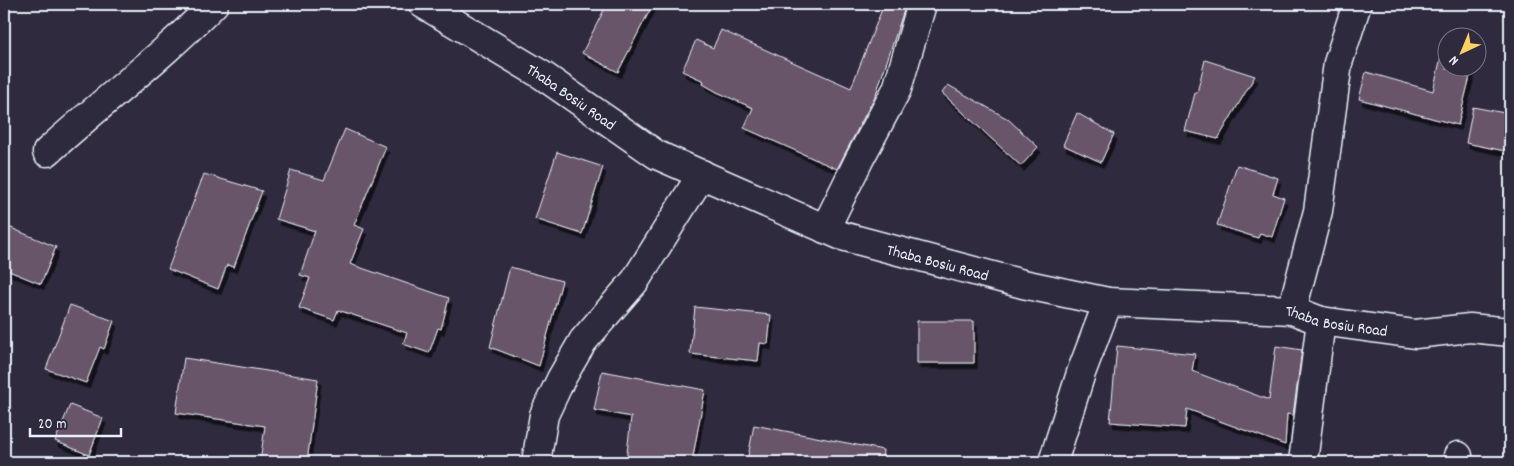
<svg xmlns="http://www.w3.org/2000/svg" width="1514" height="466" font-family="Dekko,sans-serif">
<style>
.building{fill:#695469;stroke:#e8f1f8;filter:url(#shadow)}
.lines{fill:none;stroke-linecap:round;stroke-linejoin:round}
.minor-casing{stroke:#e8f1f8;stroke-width:31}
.minor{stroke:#2f2a3d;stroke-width:28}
.labels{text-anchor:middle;stroke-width:4;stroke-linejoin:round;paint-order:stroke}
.street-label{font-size:16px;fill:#e8f1f8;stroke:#2f2a3d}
</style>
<defs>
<filter id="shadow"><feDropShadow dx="3" dy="5.5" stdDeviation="0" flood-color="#0009"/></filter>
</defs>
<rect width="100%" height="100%" fill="#2f2a3d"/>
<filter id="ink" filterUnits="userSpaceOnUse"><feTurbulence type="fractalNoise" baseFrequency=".02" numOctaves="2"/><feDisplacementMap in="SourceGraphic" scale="10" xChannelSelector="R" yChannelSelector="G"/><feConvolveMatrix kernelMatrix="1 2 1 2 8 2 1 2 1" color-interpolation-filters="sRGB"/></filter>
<g filter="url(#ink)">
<path class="building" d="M607,4H653L618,72L582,53Z
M884,4H906L876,94L837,169L744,128L753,108L717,92L703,84L704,81L682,71L696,40L713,48L721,30L851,88Z
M1441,57L1446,59V68H1472L1458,125L1359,99L1366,72L1433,91Z
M1205,60L1255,76L1218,139L1185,131L1195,93H1197Z
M948,85L1008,119L1038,147L1021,166L942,93Z
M1473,107L1510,114V152L1466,143Z
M1077,113L1114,134L1101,162L1063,145Z
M345,129L386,147L354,225L364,229L350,264L449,298L441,329L438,328L429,353L403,344L407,333L338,310L334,320L299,308L310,278L300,275L315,231L276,219L291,170L324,180Z
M557,152L603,167L582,234L535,219Z
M1237,165L1278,178L1273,194L1284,198L1272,237L1260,233L1258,238L1217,225Z
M204,174L262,191L234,267L227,265L218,289L168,269Z
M4,225L56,247L41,284L4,269Z
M510,267L562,281L539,366L490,347Z
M70,305L114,321L104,349L100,347L86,383L46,369Z
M695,307L771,315L768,344L760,343L758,361L690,354Z
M917,321H974V363H917Z
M1117,346L1195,354L1192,371L1269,400L1276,346L1302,350L1293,415L1287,414L1285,445L1187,409L1185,428L1110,422Z
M184,358L318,379L307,462H260L265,426L176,413Z
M602,371L705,390L692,462H626L631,417L594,410Z
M70,405L103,418L89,455L55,441Z
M754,425L883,450L882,462H747Z"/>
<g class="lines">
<g class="minor-casing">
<g id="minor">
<path id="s1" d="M423,4L542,75L657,155L842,236L1023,284L1108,302L1292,310L1321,321L1415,334L1470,328L1510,332"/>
<path d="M47,152C102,102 162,57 214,4"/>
<path d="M825,229L859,160L897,89L922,4"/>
<path d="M1292,310L1318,211L1338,63L1357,4"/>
<path d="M1458,456V462"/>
<path d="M536,462L544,415L561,379L583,341L635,281L702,174"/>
<path d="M1053,462L1081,373L1108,302"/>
<path d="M1303,462L1321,321"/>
</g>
</g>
<use href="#minor" class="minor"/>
</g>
</g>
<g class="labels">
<g class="street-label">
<text dy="6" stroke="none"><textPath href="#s1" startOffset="175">Thaba Bosiu Road</textPath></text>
<text dy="6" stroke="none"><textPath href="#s1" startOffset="580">Thaba Bosiu Road</textPath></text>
<text dy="6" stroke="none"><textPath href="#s1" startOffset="985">Thaba Bosiu Road</textPath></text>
</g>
</g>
<rect width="1514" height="466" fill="none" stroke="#2f2a3d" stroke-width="20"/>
<rect x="10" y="10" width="1494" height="446" fill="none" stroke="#e8f1f8" stroke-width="2" filter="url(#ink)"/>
<g transform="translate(1462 52) rotate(224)"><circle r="24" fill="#2f2a3d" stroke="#797a88"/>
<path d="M0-4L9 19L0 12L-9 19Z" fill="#ffd166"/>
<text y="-8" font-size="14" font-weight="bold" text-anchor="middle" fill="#e8f1f8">N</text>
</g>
<path d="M30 428v8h91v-8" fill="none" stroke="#e8f1f8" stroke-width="2.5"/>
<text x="38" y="428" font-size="15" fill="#e8f1f8" stroke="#2f2a3d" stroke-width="4" paint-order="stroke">20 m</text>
</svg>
